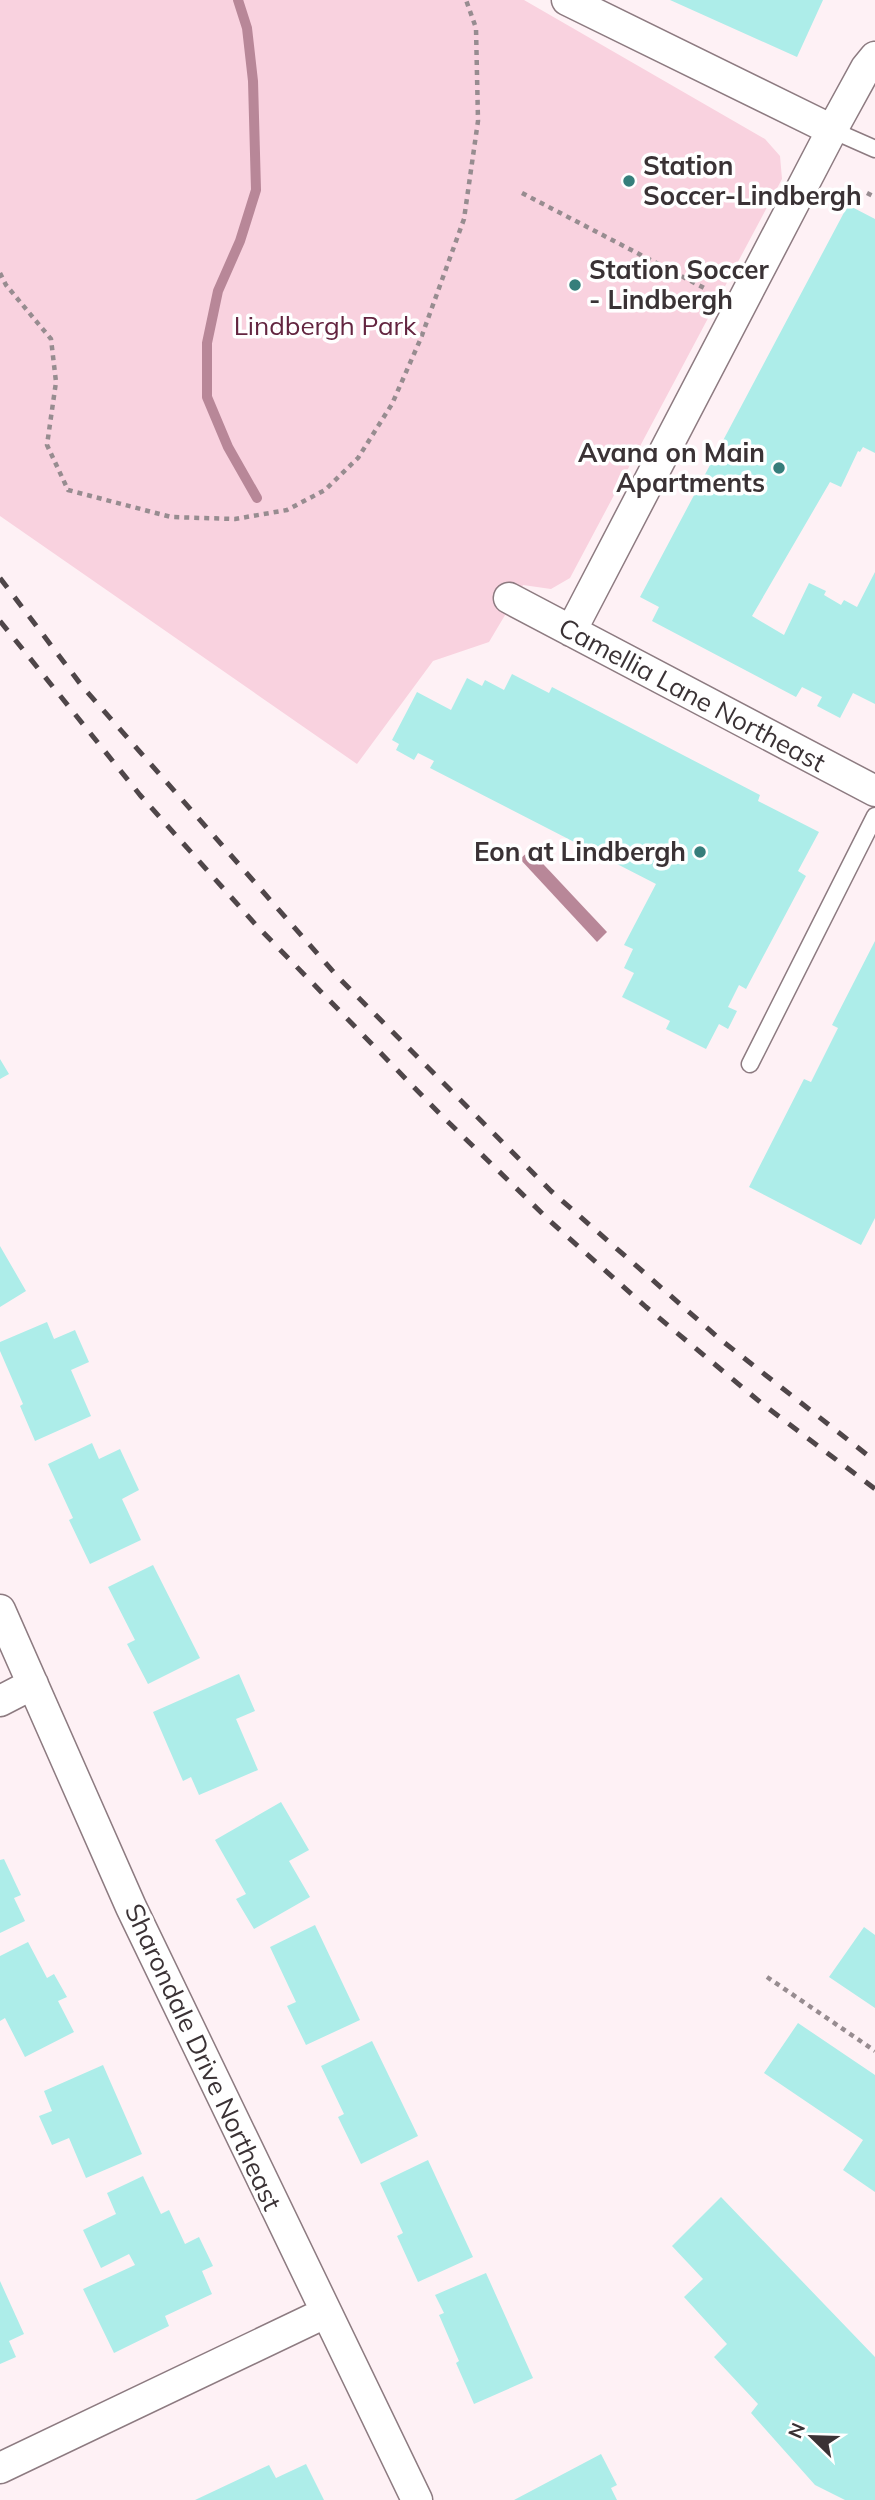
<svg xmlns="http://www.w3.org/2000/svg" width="875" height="2500" font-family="Mulish,sans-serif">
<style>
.green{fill:#f9d2df}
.water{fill:#b88798}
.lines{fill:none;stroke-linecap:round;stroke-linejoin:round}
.stream{stroke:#b88798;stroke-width:10}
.building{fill:#adede9}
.lane-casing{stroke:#8d7b81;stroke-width:19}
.street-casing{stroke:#8d7b81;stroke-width:33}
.path{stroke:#978c90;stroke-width:4.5;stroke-dasharray:5 5;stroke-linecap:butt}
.lane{stroke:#fff;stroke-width:16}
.street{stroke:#fff;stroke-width:30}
.rail{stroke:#4f4649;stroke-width:5;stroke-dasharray:12 12;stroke-linecap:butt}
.poi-dot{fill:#367e7b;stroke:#fff;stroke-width:2.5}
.labels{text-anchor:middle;stroke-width:7;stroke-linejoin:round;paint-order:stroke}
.poi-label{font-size:26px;font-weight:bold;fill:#3a3235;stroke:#fff;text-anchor:start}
.park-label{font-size:26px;fill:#632540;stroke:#fff}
.street-label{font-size:26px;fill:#3a3235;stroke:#fff}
</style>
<rect width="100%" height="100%" fill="#fef1f5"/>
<path class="green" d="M0,0H524L765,139L780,156L782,179L570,578L551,589L523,585L489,642L433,661L357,764L0,516Z"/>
<path class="water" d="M530,850L607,932L597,942L520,859Z"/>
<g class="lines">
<path class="stream" d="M238,0L247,28L253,81L256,190L240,241L218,291L207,343V397L228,447L257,498"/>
</g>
<path class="building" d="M670,0H823L797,57Z
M848,205L875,219V453L863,447L860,452L858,451L841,487L830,482L752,616L784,635L809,583L826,591L824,595L841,605L844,600L857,607L875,572V704L853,693L840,718L817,706L822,697L802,687L796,697L652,621L659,607L640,597Z
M512,674L549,693L552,687L760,795L758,801L819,832L798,871L806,876L746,989L739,985L728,1007L737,1011L728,1029L719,1024L706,1049L666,1029L670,1021L622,997L634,973L624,968L633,949L624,945L656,884L430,768L434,761L418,753L414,760L396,750L399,744L392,740L417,692L451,710L467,678L482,686L485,680L504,690Z
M875,941V1218L861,1245L749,1187L804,1079L811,1082L838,1028L832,1025Z
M0,1059L9,1074L0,1079Z
M0,1246L26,1291L0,1307Z
M47,1322L54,1339L75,1330L89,1362L71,1370L91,1416L35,1441L20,1406L23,1404L0,1351V1342Z
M92,1443L99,1459L120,1449L139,1490L122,1499L141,1540L90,1564L69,1520L73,1518L48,1464Z
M153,1565L200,1658L148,1684L127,1644L135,1640L108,1587Z
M239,1674L255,1711L236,1719L258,1770L199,1795L191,1777L183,1781L153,1712Z
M281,1802L309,1850L289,1861L310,1897L254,1929L236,1899L246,1894L215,1840Z
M4,1859L21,1895L14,1898L25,1921L0,1933V1860Z
M315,1925L360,2020L306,2045L287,2006L296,2002L270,1947Z
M864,1927L875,1935V2008L829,1977Z
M28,1942L47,1978L54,1974L67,1997L58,2001L74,2032L25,2057L5,2018L0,2021V1956Z
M798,2023L875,2075V2192L843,2170L863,2140L764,2073Z
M372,2041L418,2136L361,2164L338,2117L344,2114L321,2066Z
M103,2065L142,2154L86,2178L69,2138L52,2145L39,2116L52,2111L44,2091Z
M428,2160L473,2257L418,2282L397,2236L403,2233L380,2183Z
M143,2176L161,2214L169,2210L185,2244L199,2237L213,2266L202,2271L212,2294L165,2316L169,2326L114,2353L83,2289L135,2265L129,2254L101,2268L83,2230L116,2214L107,2193Z
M721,2197L875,2357V2500H845L815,2485L751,2413L758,2404L714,2357L727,2344L684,2297L703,2279L672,2246Z
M486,2273L533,2378L474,2404L456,2363L459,2361L439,2315L444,2313L435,2295Z
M0,2281L24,2334L9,2341L16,2357L0,2364Z
M601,2454L617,2485L611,2488L617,2500H514Z
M306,2464L324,2500H195L269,2465L276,2478Z"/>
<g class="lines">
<g class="lane-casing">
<path id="lane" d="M832,130L875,149
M750,1064L875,816"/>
</g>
<g class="street-casing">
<path id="street" d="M567,0L832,130
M509,598L875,791
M571,631L832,130L866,68L875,57
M0,1610L131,1907L417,2500
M0,1701L33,1684
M0,2468L325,2313"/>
</g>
<path class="path" d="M522,193L708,290
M867,193L875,197
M0,273L6,285L51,339L56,382L47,445L68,490L171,517L235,519L287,510L325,490L358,458L392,404L421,338L464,219L478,121L476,28L466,0
M767,1977L875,2051"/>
<use href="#lane" class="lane"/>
<use href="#street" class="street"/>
<path class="rail" d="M0,578L82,686L338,977L551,1191L721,1340L875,1461
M0,621L140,795L256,925L441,1115L550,1221L646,1307L760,1402L875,1489"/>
</g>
<g class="poi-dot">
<circle cx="629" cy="181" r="7"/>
<circle cx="575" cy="285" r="7"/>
<circle cx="779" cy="468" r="7"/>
<circle cx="700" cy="852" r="7"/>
</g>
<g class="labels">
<g class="poi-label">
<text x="643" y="175">Station<tspan x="643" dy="30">Soccer-Lindbergh</tspan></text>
<text x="589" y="279">Station Soccer<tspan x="589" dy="30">- Lindbergh</tspan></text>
<text x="765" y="462" text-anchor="end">Avana on Main<tspan x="765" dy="30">Apartments</tspan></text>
<text x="686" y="861" text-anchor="end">Eon at Lindbergh</text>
</g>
<g class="park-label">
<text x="325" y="335">Lindbergh Park</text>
</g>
<g class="street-label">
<text transform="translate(692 695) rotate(28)" y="9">Camellia Lane Northeast</text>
<text transform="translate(203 2057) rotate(65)" y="9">Sharondale Drive Northeast</text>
</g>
</g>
<g transform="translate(812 2437) rotate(293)" stroke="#ffffff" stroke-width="5" paint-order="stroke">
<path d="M0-5L12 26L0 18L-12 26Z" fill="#3a3235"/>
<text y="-10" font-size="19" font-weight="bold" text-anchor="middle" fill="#3a3235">N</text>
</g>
</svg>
